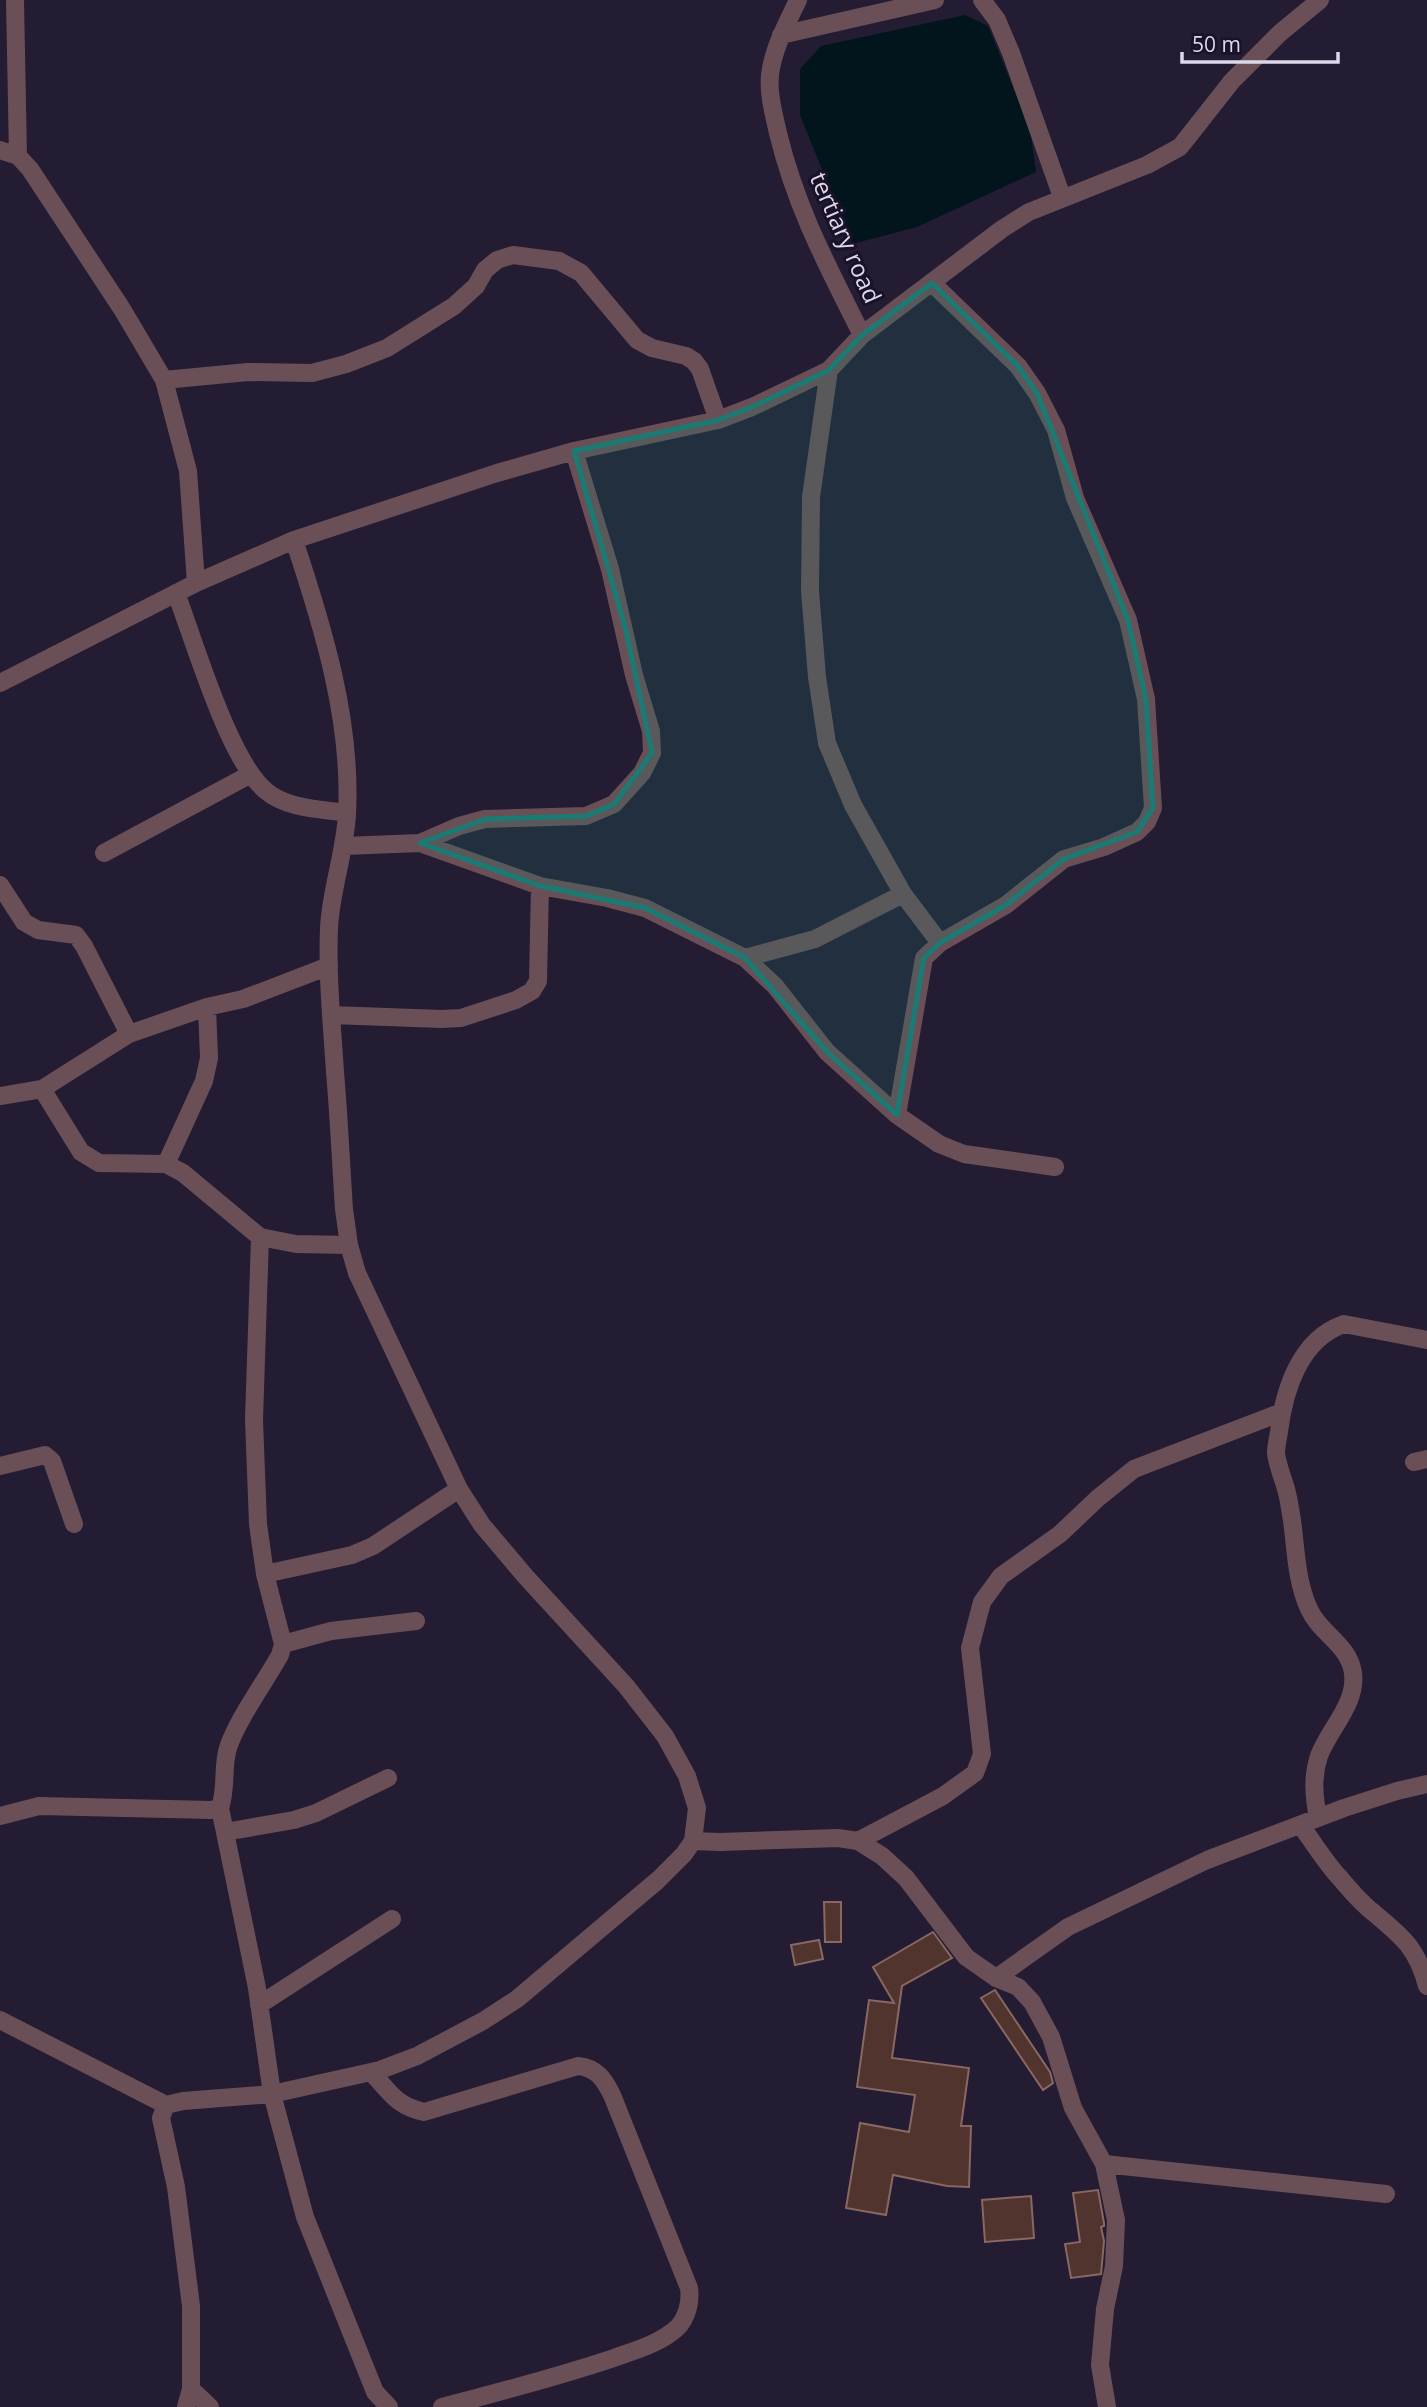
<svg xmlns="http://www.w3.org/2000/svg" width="1427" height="2407" font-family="'Open Sans',sans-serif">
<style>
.water{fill:#02151d}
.building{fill:#52342f;stroke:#896762;stroke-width:2}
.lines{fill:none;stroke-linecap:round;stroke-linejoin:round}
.minor{stroke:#6a5056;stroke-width:18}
.marked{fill:#197b74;fill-opacity:0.2;stroke:#197b74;stroke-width:5;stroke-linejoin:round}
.labels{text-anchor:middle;stroke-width:6;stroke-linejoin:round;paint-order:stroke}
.street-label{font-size:24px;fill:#dcd8e8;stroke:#191229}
</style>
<rect width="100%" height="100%" fill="#231c33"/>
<path class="water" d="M965,15L988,26L1030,129L1036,172L917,227L852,244L800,115V69L821,46Z"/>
<path class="building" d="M824,1902H841V1942H825Z
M933,1932L952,1958L902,1986L892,2058L969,2068L961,2126H971L969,2187L947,2186L893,2175L886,2215L846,2208L860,2123L909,2132L915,2095L857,2087L869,2000L894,2003L873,1967Z
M819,1940L823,1959L795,1965L791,1945Z
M995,1990L1050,2072L1053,2083L1043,2090L981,1998Z
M1098,2190L1104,2223V2226L1101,2227L1104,2241L1101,2274L1071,2278L1065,2244L1080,2242L1073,2193Z
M1031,2196L1034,2238L985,2242L982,2200Z"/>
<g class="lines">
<path class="minor" d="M15,0L18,156
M798,0C787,23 773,49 770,75C768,94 774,115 778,133C796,208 828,267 862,335
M982,0L997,20L1011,53L1062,197
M781,35L935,0
M0,150L18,156L30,169L122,309L164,380L188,471L196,583
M829,370L811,497L810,591L817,677L827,743L853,805L903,894L940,943
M164,380L248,372L312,373L346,364L387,348L454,306L476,286L485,270L497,260L513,255L559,261L581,273L637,340L652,348L686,356L694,361L700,369L718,420
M176,593C194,640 229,761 266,791C287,809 321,809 347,813
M0,683L196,583L294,540L497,473L574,451L718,420L752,407L829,370L862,335L1002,229L1029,212L1147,165L1180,147L1232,81L1280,33L1320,0
M420,843L459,826L485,819L586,816L614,804L642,773L652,753L651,731L634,675L610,569L574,451
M344,846L420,843L540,886L607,898L645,908L745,958L775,986L827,1052L897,1115L939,1144L964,1154L1055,1167
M104,853L251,774
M0,885L24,922L38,930L76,935L84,946L129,1034
M745,958L815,939L903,894
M331,1015L442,1019L461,1018L516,1000L532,991L538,981L540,886
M42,1089L81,1152L99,1163L166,1164L183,1173L260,1237L296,1244L349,1245
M0,1096L42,1089L129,1034L207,1007L243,999L329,966
M897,1115L924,958L940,943L1006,905L1064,859L1104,847L1137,832L1147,822L1153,808L1146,699L1128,620L1075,498L1056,430L1037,393L1018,366L932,283
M166,1164L204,1081L209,1058L207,1007
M1414,1462L1427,1459
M0,1466L45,1455L52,1461L74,1524
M265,1574L352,1555L373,1546L459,1489
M283,1644L331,1631L416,1621
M220,1808L257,1988L272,2094L305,2217L375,2392L389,2407
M0,1816L39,1806L211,1810L220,1808C227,1788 222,1767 228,1748C237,1720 265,1682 280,1655L283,1644L265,1574L258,1524L254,1420L260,1237
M1318,1818C1314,1797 1312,1777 1319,1756C1329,1729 1357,1704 1353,1673C1349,1644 1320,1634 1309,1609C1296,1580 1296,1550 1292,1520C1290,1510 1289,1499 1286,1489C1283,1478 1277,1464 1276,1453C1276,1446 1278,1438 1279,1432C1284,1390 1300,1339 1344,1324L1427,1340
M1301,1826C1314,1843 1325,1862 1340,1878C1350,1890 1361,1903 1374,1913C1402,1937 1417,1947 1427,1986
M225,1832L294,1820L316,1813L388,1778
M693,1841L720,1842L838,1838L858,1841L882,1856L906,1878L966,1957L996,1978L1018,1987L1032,2002L1051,2037L1073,2108L1104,2164L1116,2220L1114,2266L1105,2309L1100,2365L1107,2407
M858,1841L943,1796L975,1773L982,1754L970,1648L982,1602L1001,1576L1060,1534L1098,1498L1134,1469L1282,1412
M996,1978L1068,1927L1207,1860L1344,1808L1397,1791L1427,1784
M259,2005L392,1919
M0,2020L166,2105
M371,2072C390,2092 396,2106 424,2112L578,2066C597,2068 604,2079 612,2095L689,2288C691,2302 687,2318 677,2328C659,2344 636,2350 614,2358C557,2377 500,2392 442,2407
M1104,2164L1386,2194
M191,2389L210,2407
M186,2407L191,2389V2306L176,2187L161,2118L166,2105L183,2101L272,2094L380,2070L417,2056L483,2021L517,1999L658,1880L684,1854L693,1841L697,1808L687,1776L665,1736L626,1686L526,1577L482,1525L459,1489L357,1273L349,1245L344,1209C341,1164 339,1118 335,1072C332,1024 327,977 329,929C330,893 345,853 347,814C352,721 323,627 294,540"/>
</g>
<path class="marked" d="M932,283L1018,366L1037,393L1128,620L1146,699L1153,808L1137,832L1064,859L1006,905L940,943L924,958L897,1115L827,1052L745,958L645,908L540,886L420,843L485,819L586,816L614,804L652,753L625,627L574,451L718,420L752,407L829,370L862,335Z"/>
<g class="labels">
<g class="street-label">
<text transform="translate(845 238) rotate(66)" y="8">tertiary road</text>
</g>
</g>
<path d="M1182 52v10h156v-10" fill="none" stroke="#dcd8e8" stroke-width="3.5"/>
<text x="1192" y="52" font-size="21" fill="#dcd8e8" stroke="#191229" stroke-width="5" paint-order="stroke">50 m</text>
</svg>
